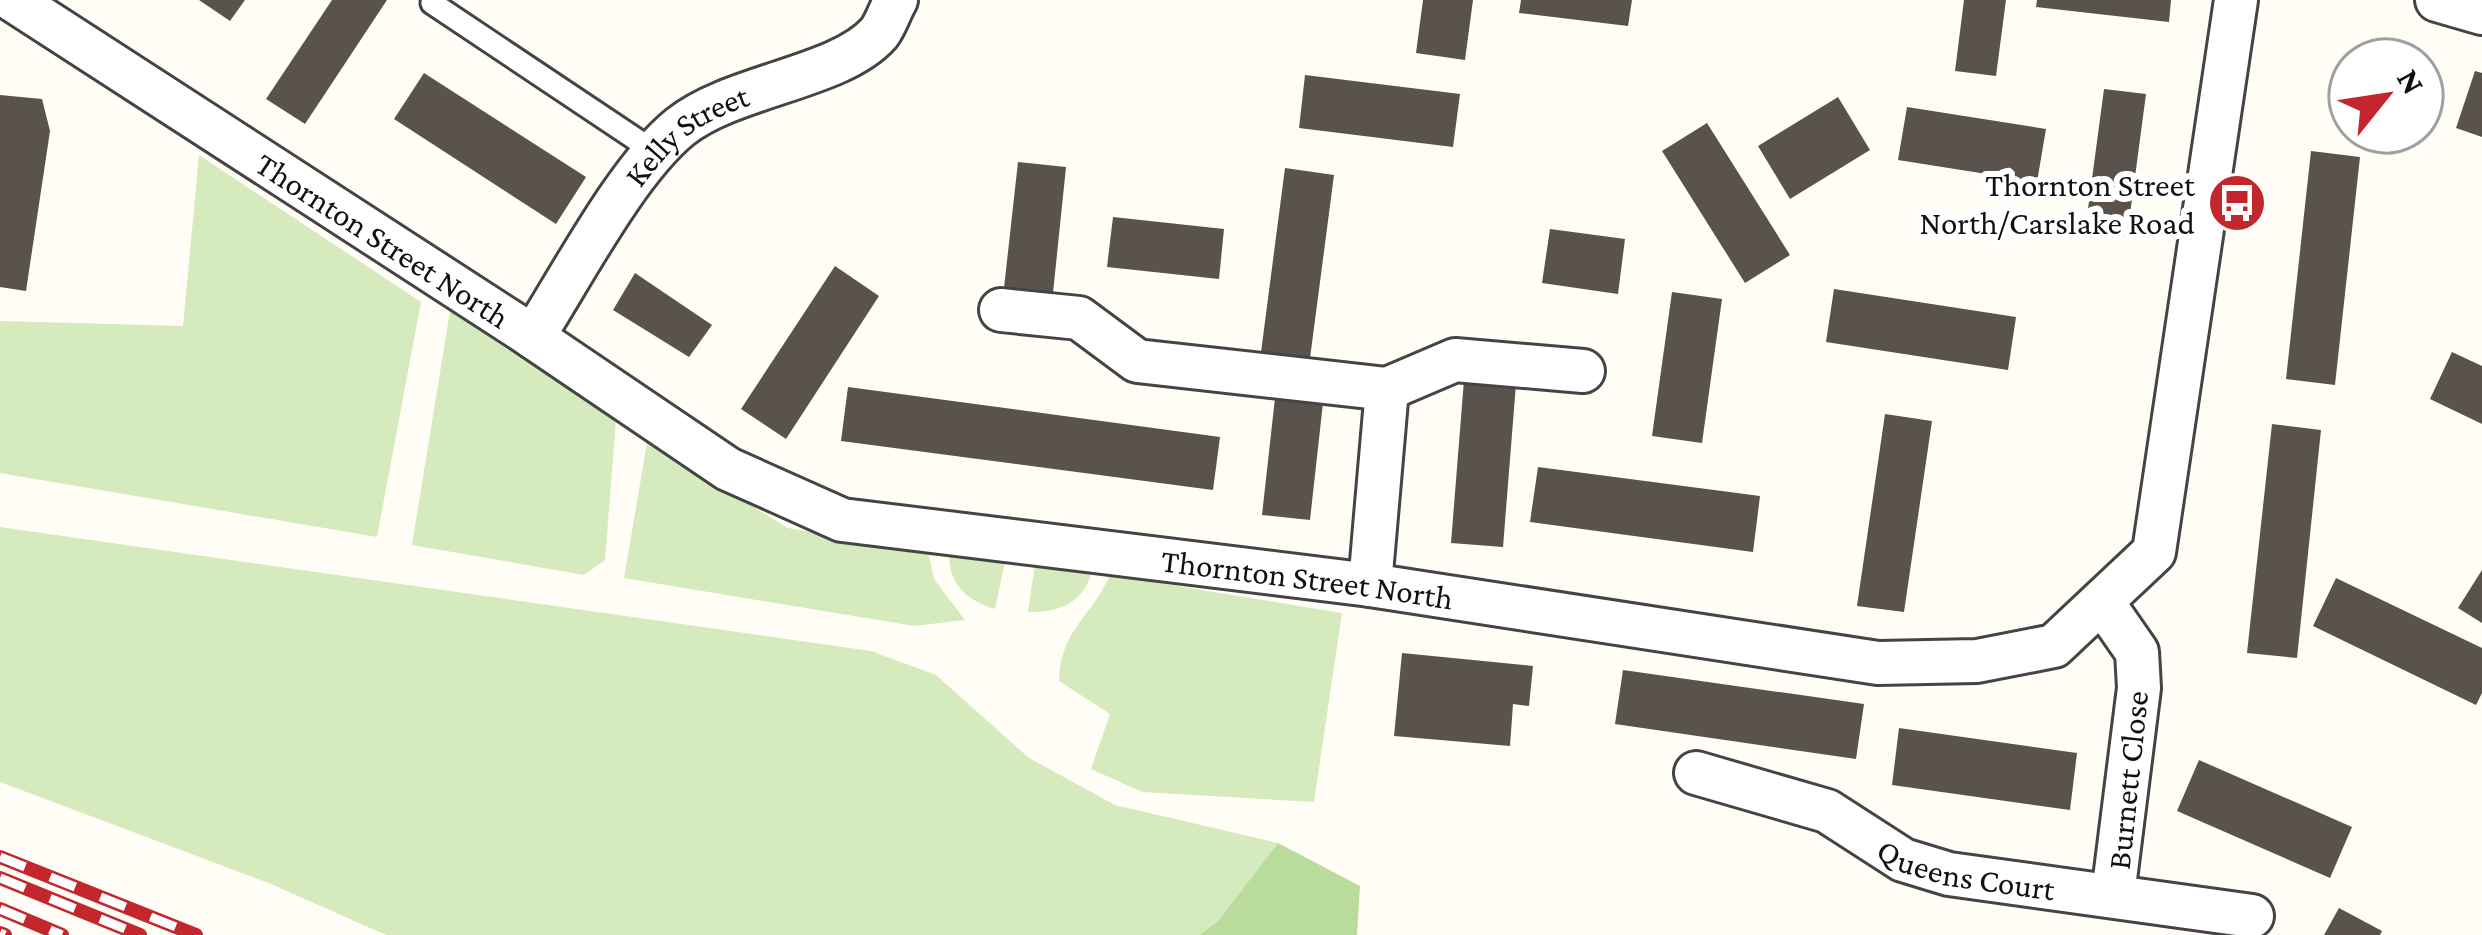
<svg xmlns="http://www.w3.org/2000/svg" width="2482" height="935" font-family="'Crimson Pro',serif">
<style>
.green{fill:#d5ebbd}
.forest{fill:#b9dc9c}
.building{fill:#5a524d}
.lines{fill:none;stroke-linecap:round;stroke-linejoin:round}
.service-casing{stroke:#444;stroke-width:27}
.minor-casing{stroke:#444;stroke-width:48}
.service{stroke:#fff;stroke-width:21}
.minor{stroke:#fff;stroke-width:42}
.rail-casing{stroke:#c4262e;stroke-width:14}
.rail{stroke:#fff;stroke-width:9;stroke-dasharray:27;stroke-linecap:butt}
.labels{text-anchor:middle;stroke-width:12;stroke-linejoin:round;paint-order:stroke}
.street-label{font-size:33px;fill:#111;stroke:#fff}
.poi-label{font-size:33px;fill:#111;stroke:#fff;text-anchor:end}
</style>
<rect width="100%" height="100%" fill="#fffdf5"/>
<path class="green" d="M199,155L421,302L377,537L0,473V321L183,326Z
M450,311L616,421L605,560L584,575L412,545Z
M647,443L788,528L928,552L934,579L965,620L914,626L624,578Z
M0,527L871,651L936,675L1029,758L1115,805L1278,843L1218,921L1199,935H386L271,884L0,782Z
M949,552L1005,562L995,609C966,600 948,584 949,552Z
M1035,564L1091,574C1082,605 1057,612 1028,612Z
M1110,575L1342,613L1314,802L1142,792L1091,769L1110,714L1059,681C1061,628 1090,620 1110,575Z"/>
<path class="forest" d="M1278,843L1360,886L1357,935H1199L1218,921Z"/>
<path class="building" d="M199,0H245L230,21Z
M332,0H387L305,124L266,99Z
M1423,0H1473L1465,60L1416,53Z
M1521,0H1632L1628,26L1519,13Z
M1964,0H2006L1996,76L1955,71Z
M2037,0H2171L2169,22L2036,7Z
M2475,71L2482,73V137L2456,128Z
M424,73L586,177L556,224L394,119Z
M1305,75L1460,94L1453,147L1299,128Z
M2104,89L2146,94L2127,237L2085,231Z
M0,95L42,99L50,131L26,291L0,287Z
M1838,97L1870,150L1790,199L1758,146Z
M1907,107L2046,129L2037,182L1898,160Z
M1707,123L1790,255L1745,283L1662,151Z
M2311,151L2360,157L2335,385L2286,379Z
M1018,162L1066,167L1053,293L1004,288Z
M1285,168L1334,175L1309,366L1260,360Z
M1113,217L1224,229L1219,279L1107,267Z
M1550,229L1625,239L1618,294L1542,283Z
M835,266L879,296L786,439L741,409Z
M635,273L712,325L689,357L613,310Z
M1834,289L2016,317L2008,370L1826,342Z
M1672,292L1722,299L1702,443L1652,436Z
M2452,352L2482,366V424L2430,399Z
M1464,380L1516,384L1503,547L1451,543Z
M848,387L1220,437L1213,490L841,441Z
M1276,389L1324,394L1310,520L1262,515Z
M1885,414L1932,421L1904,612L1857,606Z
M2272,424L2321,430L2297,658L2247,653Z
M1538,467L1760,496L1753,552L1530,522Z
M2482,570V623L2458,608Z
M2336,578L2482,648V693L2476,705L2313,626Z
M1402,653L1533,666L1529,706L1513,704L1510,746L1394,736Z
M1623,670L1864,704L1856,759L1615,724Z
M1899,728L2077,753L2070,810L1892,785Z
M2199,760L2352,827L2330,878L2177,811Z
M2339,908L2382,931L2380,935H2324Z"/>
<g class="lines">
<g class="service-casing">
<path id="service" d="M432,3L655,152"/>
</g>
<g class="minor-casing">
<g id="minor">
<path id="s1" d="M13,0L515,325L728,469L842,520L1370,585L1878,663L1977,661L2054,646L2154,552L2236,0"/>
<path d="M2437,0L2482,13"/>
<path d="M1001,310L1079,318L1137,361L1387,389"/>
<path id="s2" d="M533,337C572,276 626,171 680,127C732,85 840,78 879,33C886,24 890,10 896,0"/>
<path d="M1370,585L1387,389L1455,360L1583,371"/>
<path d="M2103,603L2137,652L2139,688L2113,895"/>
<path id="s3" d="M1696,773L1827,811L1903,860L1949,874L2252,916"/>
</g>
</g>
<use href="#service" class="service"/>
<use href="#minor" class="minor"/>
<g class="rail-casing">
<path id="rail" d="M0,857L196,935
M0,878L140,935
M0,909L62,935
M0,933L5,935"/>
</g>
<use href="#rail" class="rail"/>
</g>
<defs>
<g id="bus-disc" transform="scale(3)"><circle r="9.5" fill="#c4262e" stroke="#fff"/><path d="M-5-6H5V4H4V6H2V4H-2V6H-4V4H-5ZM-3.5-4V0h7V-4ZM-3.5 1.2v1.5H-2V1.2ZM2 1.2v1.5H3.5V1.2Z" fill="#fff"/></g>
</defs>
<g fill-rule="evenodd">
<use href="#bus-disc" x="2237" y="203"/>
</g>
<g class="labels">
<g class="street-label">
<text dy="12" stroke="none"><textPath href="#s2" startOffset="258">Kelly Street</textPath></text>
<text dy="12" stroke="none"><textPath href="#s1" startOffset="441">Thornton Street North</textPath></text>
<text dy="12" stroke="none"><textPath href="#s1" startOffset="1449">Thornton Street North</textPath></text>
<text transform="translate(2127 780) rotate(-84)" y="12">Burnett Close</text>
<text dy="12" stroke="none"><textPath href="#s3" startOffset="291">Queens Court</textPath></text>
</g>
<g class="poi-label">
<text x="2195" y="196">Thornton Street<tspan x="2195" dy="38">North/Carslake Road</tspan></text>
</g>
</g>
<g transform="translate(2386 96) rotate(60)"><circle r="57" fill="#ffffff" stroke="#a0a0a0" stroke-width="3"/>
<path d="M0-9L21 45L0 30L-21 45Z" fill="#c4262e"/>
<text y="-18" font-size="33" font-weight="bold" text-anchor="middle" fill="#111111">N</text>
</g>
</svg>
